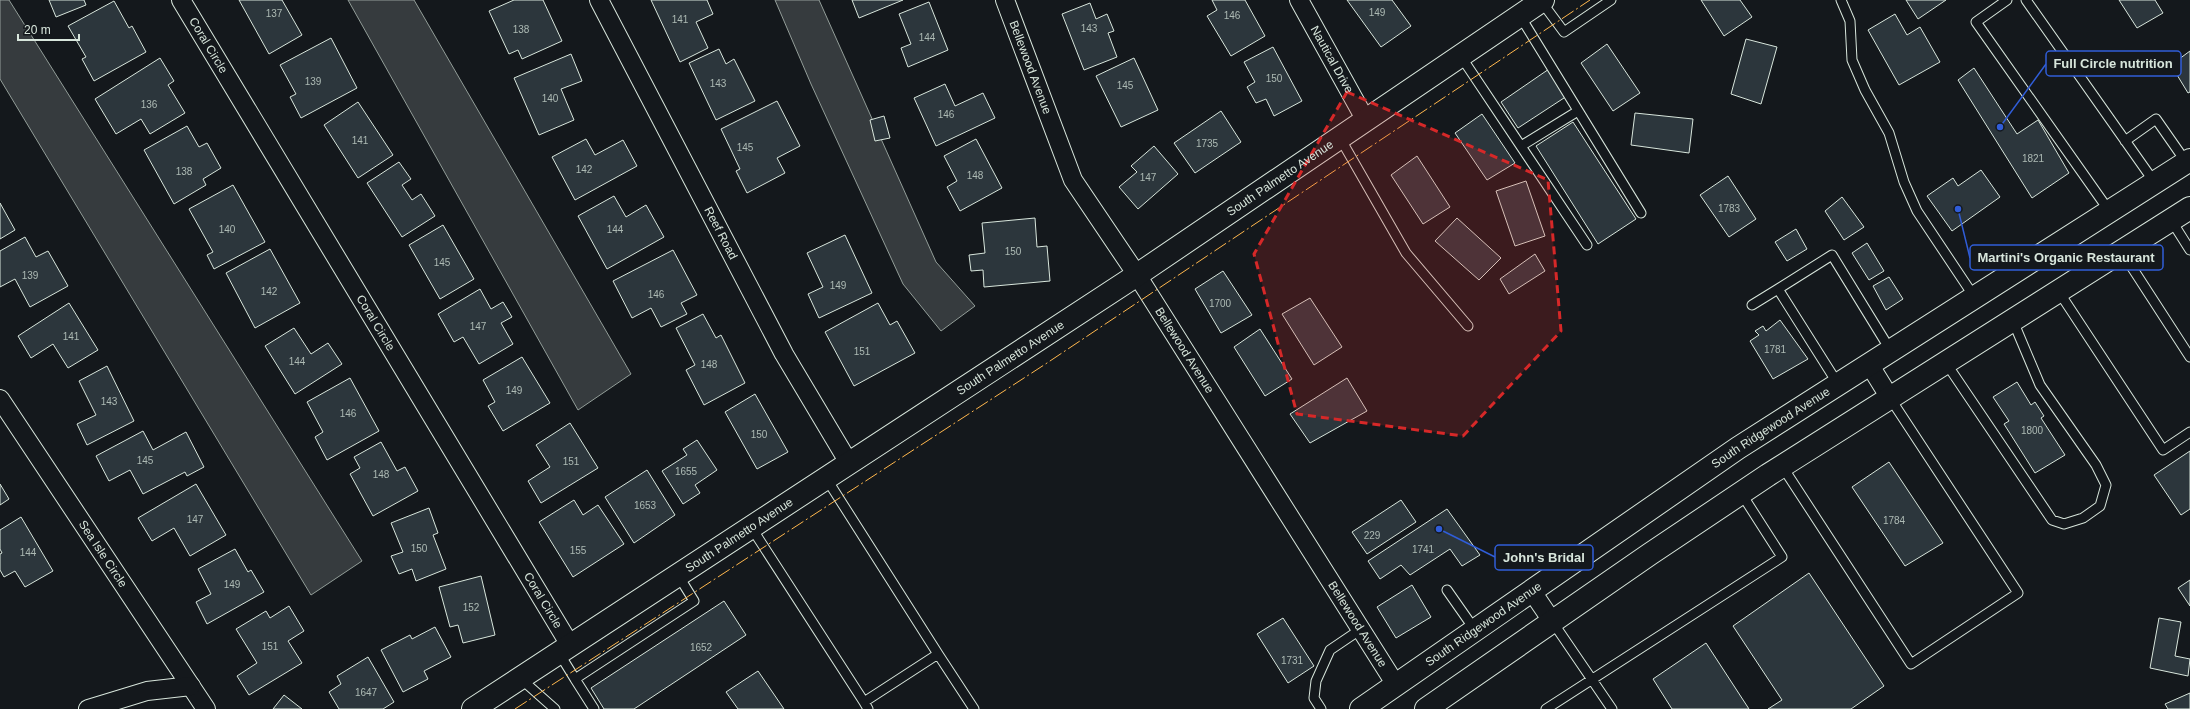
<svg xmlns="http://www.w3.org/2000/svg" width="2190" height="709" font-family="Helvetica,sans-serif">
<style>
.water{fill:#363b3e;stroke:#939e99}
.building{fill:#2c363c;stroke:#d8e6dc}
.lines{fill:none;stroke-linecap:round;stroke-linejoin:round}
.lane-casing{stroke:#d8e6dc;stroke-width:11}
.street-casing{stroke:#d8e6dc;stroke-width:20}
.secondary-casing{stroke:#d8e6dc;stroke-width:24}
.primary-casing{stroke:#d8e6dc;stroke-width:24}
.lane{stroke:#14181c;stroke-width:9}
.street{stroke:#14181c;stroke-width:18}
.secondary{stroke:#14181c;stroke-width:22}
.primary{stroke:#14181c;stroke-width:22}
.power{stroke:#ffb74d;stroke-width:1;stroke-dasharray:14 3 2 3;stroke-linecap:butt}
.marked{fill:#d62828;fill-opacity:0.2;stroke:#d62828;stroke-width:3;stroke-dasharray:8 5;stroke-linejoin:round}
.labels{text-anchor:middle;stroke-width:3;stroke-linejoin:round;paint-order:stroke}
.number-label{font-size:10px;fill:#adbab4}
.street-label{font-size:12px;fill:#d8e6dc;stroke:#14181c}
.leader{fill:none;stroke:#305dd8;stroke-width:1.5}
.callout-dot{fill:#305dd8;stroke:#14181c;stroke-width:1.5}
.callout{fill:#14181c;stroke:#305dd8;stroke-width:1.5}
.callout-label{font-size:13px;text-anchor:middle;font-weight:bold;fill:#d8e6dc}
</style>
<rect width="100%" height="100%" fill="#14181c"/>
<path class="water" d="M0,0H9L362,561L311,595L0,79Z
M348,0H414L631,374L578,410Z
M775,0H819L936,262L975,306L941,331L903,284L811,84Z"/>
<path class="building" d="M49,0H84L86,5L56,17Z
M239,0H282L302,35L269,54Z
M514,0H543L562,41L522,59L518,50L509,54L489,11Z
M651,0H707L713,14L696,22L708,48L680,62Z
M852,0H903L859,18Z
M1212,0H1245L1265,36L1231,56L1207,16L1217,10Z
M1347,0H1392L1411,26L1381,47Z
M1701,0H1740L1752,17L1724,36Z
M1906,0H1946L1918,19Z
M2119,0H2155L2163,13L2137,28Z
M114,1L129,28L132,26L146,52L94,81L82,59L86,57L68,26Z
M929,2L948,50L908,67L901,48L911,44L899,14Z
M1090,3L1096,19L1107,14L1114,31L1108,33L1117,57L1084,70L1062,14Z
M1895,14L1907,35L1920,27L1940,62L1899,85L1868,30Z
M331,38L357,88L301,118L290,97L296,94L280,65Z
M1746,39L1777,47L1761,104L1731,94Z
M1607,44L1640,93L1613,111L1581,63Z
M1273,47L1302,101L1274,116L1266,99L1256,103L1247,87L1255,82L1244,62Z
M719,49L726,64L734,59L755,101L716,120L689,63Z
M2190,51V92L2188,93L2171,65Z
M571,54L582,81L561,89L574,120L539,135L514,78Z
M160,58L174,81L168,85L185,113L150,134L141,119L116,134L95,99Z
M1134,58L1158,110L1121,127L1096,76Z
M1974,68L2017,134L2038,120L2069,173L2032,198L1958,80Z
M1549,69L1567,96L1518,128L1501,102Z
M945,84L955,106L983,93L995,118L936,146L914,98Z
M777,101L800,146L777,158L785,173L747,193L736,171L740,169L721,129Z
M358,102L393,155L358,178L324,125Z
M1221,111L1241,142L1195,173L1174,143Z
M1635,113L1693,119L1689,153L1631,145Z
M1482,114L1515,163L1487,180L1455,133Z
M884,116L890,138L875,141L870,120Z
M1573,122L1636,219L1598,244L1536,146Z
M187,126L199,147L207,143L221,168L203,179L206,185L174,204L144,150Z
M586,139L595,155L623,140L637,166L575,200L552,157Z
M976,139L1002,188L960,211L947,187L957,181L944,156Z
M1154,146L1178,174L1138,209L1119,187L1137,172L1131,166Z
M1417,156L1450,207L1423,224L1391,175Z
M399,162L411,179L402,185L412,200L421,194L435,216L402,237L367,183Z
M1981,170L2000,197L1952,231L1927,196L1953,178L1958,186Z
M1728,176L1756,219L1729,237L1700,195Z
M1526,181L1545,236L1515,246L1496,191Z
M233,185L265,242L214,269L207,255L213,252L189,209Z
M614,196L626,217L646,205L664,237L607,269L578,216Z
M1842,197L1864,227L1844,240L1825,211Z
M0,203L15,230L0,239Z
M1035,218L1037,247L1047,246L1050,281L984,287L983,270L971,271L969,255L985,253L982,223Z
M1457,218L1501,258L1479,280L1435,241Z
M443,225L474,279L440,299L409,245Z
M1796,229L1807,249L1787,261L1775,242Z
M845,235L872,293L819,318L808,294L823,287L807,253Z
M25,237L36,257L48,251L68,286L30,307L15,279L0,287V251Z
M1867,243L1884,271L1869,280L1852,253Z
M270,249L300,303L255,328L226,273Z
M673,250L697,295L681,303L687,314L661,327L651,308L632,318L613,281Z
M1535,254L1545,271L1509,294L1500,279Z
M1223,271L1252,315L1221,333L1195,289Z
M1889,277L1903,299L1886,310L1873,286Z
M480,289L491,309L503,302L512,317L501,323L513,344L479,364L463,337L454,342L438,314Z
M1310,298L1342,347L1314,365L1282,314Z
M69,303L98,350L68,368L53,344L31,358L18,336Z
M878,303L890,325L897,321L915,353L854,386L825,332Z
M703,314L716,338L721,335L745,383L704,405L686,370L695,365L676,328Z
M1780,320L1808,359L1773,379L1750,341L1759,335L1755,331L1763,326L1766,331Z
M294,328L311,354L328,343L342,364L295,394L265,346Z
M1260,329L1292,379L1265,396L1234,347Z
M522,357L550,403L503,431L488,406L495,402L483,380Z
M107,366L134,421L87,445L77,424L96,415L79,381Z
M350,378L379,431L327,460L315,437L323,432L307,402Z
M1347,378L1367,411L1310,443L1290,414Z
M2017,382L2031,405L2035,402L2044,416L2041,418L2065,455L2035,473L2004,424L2009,421L1993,397Z
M755,394L788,452L757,469L725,412Z
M570,423L598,468L541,503L528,481L550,467L536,445Z
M143,431L153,450L186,432L204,467L187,476L185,472L143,494L130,470L109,481L96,456Z
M697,440L717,470L695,485L700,493L683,504L662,471L687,455L683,449Z
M381,442L397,471L405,467L418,491L373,516L350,474L360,468L354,457Z
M2190,451V509L2181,515L2154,475Z
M1889,462L1943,543L1905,566L1852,487Z
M647,470L675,515L634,543L605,497Z
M0,484L9,499L0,505Z
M196,484L226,535L190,556L174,528L152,541L138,518Z
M574,500L583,515L598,505L624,544L573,577L539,522Z
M1401,500L1416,522L1367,554L1352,532Z
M429,508L438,533L433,535L446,569L416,581L412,569L399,574L391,556L403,552L391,523Z
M1447,509L1480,555L1462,566L1450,549L1410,575L1401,565L1380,579L1368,561Z
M21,517L53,571L25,587L15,571L4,577L0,570V554L2,553L0,549V530Z
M235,549L248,572L251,570L264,592L207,624L196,602L211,594L198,569Z
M1809,573L1884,686L1851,709H1768L1782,700L1733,626Z
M481,576L495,635L463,643L458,625L450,627L439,587Z
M2190,580V606L2178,588Z
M1412,585L1431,617L1396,638L1377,607Z
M724,601L746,635L634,709H604L591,688Z
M289,606L304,631L288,641L302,663L249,695L237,676L257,663L236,629L266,611L270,618Z
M1283,618L1314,666L1288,683L1257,634Z
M2159,618L2181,622L2175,656L2190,659L2188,676L2150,668Z
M435,627L451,657L424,671L428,679L403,692L381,650L410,635L412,639Z
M1706,643L1749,709H1672L1653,679Z
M368,657L394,702L383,709H339L329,692L341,684L337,676Z
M758,671L784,709H738L726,692Z
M2190,693V709H2168L2165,704Z
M284,695L302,709H273Z"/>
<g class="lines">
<g class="lane-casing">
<path id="lane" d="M1841,0L1850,21L1852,60L1865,90L1889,133L1904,182L1917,211L1975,298
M2007,0L1976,22L2110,212
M2026,0L2155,183
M1541,1L1564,32L1611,0
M1520,16L1641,213
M1460,55L1587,245
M1340,138L1406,253L1468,326
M2125,141L2156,119L2186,162
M1521,146L1578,111
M2171,220L2190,250
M2122,252L2190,357
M2059,292L2163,450L2190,432
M1752,305L1778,289
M1946,363L2052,520L2064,524L2083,518L2100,506L2106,485L2096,465L2040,385L2013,321
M1838,384L1778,289L1832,255L1891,351
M1782,466L1911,664L2018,593L1890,398
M826,478L938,654
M751,527L864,702
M1447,590L1475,630
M1552,621L1612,709
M559,653L575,679L694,601L678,575
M520,678L555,709
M575,679L594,709
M868,709L864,702L938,654L974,709
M1321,709L1314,698L1316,681L1330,650L1361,629
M1546,709L1782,557L1741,493"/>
</g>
<g class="street-casing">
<g id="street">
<path id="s1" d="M181,0L570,645"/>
<path id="s2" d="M599,0L784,354L849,463"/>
<path id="s3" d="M1005,0L1073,180L1137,275L1396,685"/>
<path id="s4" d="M1299,0L1365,119"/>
<path d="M1869,364L1890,398"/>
<path id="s5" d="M0,399L206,709"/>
<path d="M1531,590L1552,621"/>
<path d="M88,709L147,691L191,686"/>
</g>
</g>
<g class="secondary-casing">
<g id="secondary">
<path id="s6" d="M473,709L1137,275L1543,0"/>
</g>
</g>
<g class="primary-casing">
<g id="primary">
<path id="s7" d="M1361,709L1738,448L2190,160"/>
<path d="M1426,709L1650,554L1768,475L2190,208"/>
</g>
</g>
<use href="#lane" class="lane"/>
<use href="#street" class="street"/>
<use href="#secondary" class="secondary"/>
<use href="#primary" class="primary"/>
<path class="power" d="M515,709L1044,365L1590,0"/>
</g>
<path class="marked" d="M1347,92L1548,180L1561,331L1463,436L1297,414L1254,254Z"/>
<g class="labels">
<g class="number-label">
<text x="1377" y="16">149</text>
<text x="274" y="17">137</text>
<text x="1232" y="19">146</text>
<text x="680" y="23">141</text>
<text x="1089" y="32">143</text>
<text x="521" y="33">138</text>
<text x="927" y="41">144</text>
<text x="1274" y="82">150</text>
<text x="313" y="85">139</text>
<text x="718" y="87">143</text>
<text x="1125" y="89">145</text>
<text x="550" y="102">140</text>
<text x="149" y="108">136</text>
<text x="946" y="118">146</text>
<text x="360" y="144">141</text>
<text x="1207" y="147">1735</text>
<text x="745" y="151">145</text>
<text x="2033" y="162">1821</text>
<text x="584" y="173">142</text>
<text x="184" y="175">138</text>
<text x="975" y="179">148</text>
<text x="1148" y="181">147</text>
<text x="1729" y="212">1783</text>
<text x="227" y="233">140</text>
<text x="615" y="233">144</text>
<text x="1013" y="255">150</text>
<text x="442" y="266">145</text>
<text x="30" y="279">139</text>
<text x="838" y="289">149</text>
<text x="269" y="295">142</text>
<text x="656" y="298">146</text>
<text x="1220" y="307">1700</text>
<text x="478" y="330">147</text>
<text x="71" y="340">141</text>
<text x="1775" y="353">1781</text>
<text x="862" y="355">151</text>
<text x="297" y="365">144</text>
<text x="709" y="368">148</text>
<text x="514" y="394">149</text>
<text x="109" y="405">143</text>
<text x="348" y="417">146</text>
<text x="2032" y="434">1800</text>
<text x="759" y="438">150</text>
<text x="145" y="464">145</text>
<text x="571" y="465">151</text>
<text x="686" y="475">1655</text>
<text x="381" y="478">148</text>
<text x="645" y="509">1653</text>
<text x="195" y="523">147</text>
<text x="1894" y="524">1784</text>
<text x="1372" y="539">229</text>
<text x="419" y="552">150</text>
<text x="1423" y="553">1741</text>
<text x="578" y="554">155</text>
<text x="28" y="556">144</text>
<text x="232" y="588">149</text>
<text x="471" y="611">152</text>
<text x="270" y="650">151</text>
<text x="701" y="651">1652</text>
<text x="1292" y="664">1731</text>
<text x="366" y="696">1647</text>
</g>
<g class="street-label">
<text dy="4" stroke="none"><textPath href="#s1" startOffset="53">Coral Circle</textPath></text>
<text dy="4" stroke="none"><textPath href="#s4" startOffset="68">Nautical Drive</textPath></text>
<text dy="4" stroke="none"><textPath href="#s3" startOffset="72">Bellewood Avenue</textPath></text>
<text dy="4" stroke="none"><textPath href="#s6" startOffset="966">South Palmetto Avenue</textPath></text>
<text dy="4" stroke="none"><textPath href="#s2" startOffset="263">Reef Road</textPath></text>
<text dy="4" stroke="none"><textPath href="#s1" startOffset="377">Coral Circle</textPath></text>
<text dy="4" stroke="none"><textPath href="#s3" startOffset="396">Bellewood Avenue</textPath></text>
<text dy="4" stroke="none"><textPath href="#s6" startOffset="642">South Palmetto Avenue</textPath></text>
<text dy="4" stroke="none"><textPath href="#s7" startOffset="497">South Ridgewood Avenue</textPath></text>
<text dy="4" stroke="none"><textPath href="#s6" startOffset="318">South Palmetto Avenue</textPath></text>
<text dy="4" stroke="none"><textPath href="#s5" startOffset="186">Sea Isle Circle</textPath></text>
<text dy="4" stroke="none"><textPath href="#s1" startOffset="701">Coral Circle</textPath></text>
<text dy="4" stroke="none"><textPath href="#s3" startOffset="720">Bellewood Avenue</textPath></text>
<text dy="4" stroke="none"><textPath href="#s7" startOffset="149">South Ridgewood Avenue</textPath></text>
</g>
</g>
<path class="leader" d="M2000 127L2046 64M1958 209L1970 258M1439 529L1495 557"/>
<g class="callout-dot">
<circle cx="2000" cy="127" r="4"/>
<circle cx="1958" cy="209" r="4"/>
<circle cx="1439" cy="529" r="4"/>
</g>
<g class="callout">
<rect x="2046" y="51" width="135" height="25" rx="4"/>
<rect x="1970" y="245" width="193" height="25" rx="4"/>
<rect x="1495" y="545" width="98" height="25" rx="4"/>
</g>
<g class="callout-label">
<text x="2113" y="68">Full Circle nutrition</text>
<text x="2066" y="262">Martini's Organic Restaurant</text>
<text x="1544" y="562">John's Bridal</text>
</g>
<path d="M18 34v6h61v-6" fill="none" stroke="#d8e6dc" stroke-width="2"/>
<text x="24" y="34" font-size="12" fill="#d8e6dc" stroke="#14181c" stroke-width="3" paint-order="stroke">20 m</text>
</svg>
